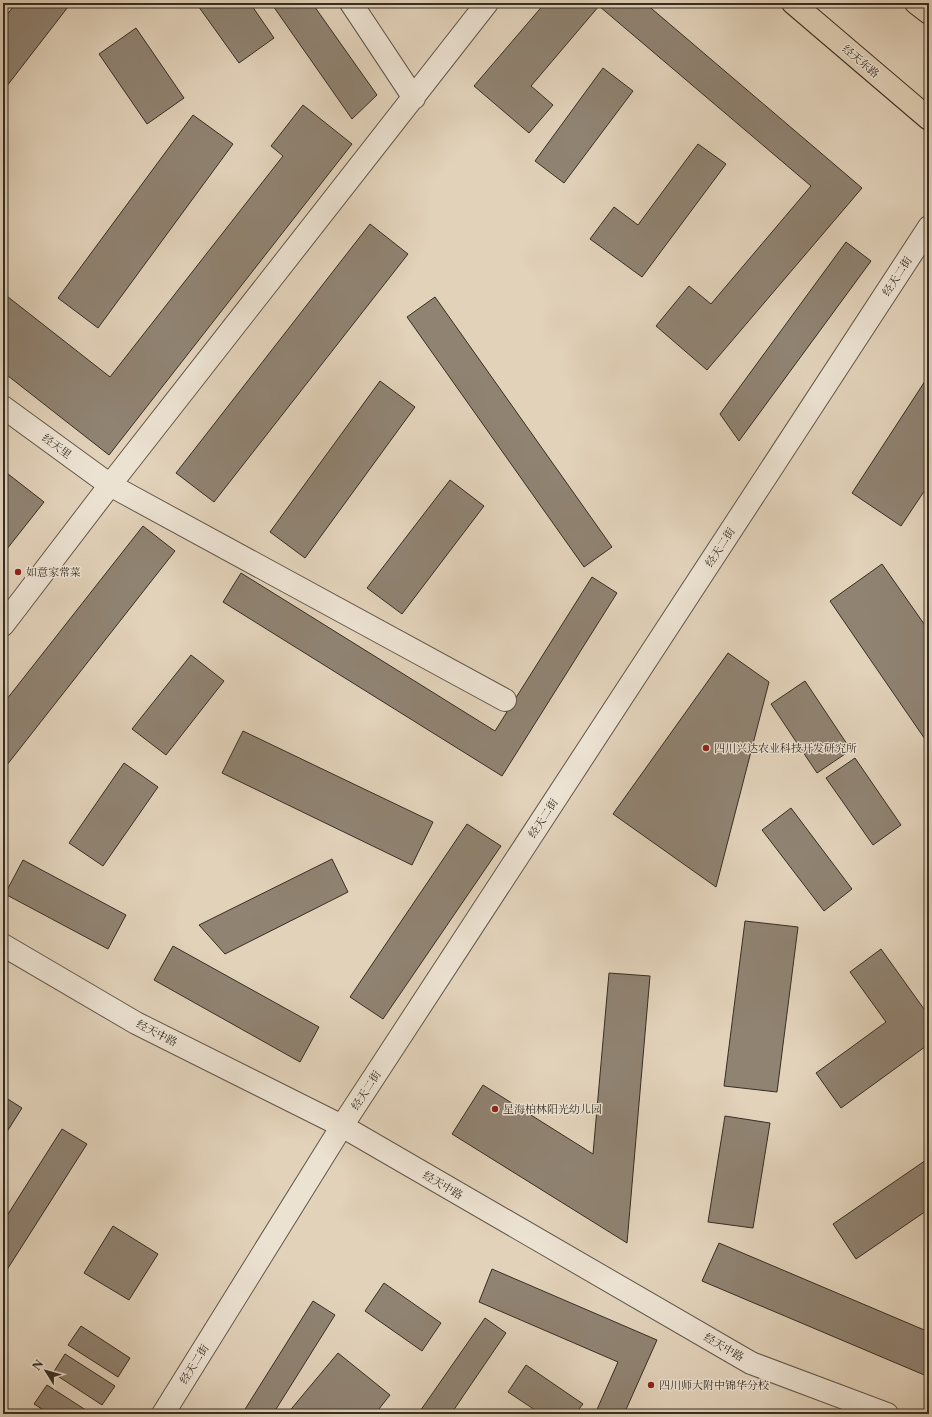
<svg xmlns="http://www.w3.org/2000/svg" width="932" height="1417" font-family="'Libre Caslon Text','Noto Serif SC',serif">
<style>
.building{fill:#908372;stroke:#372e23}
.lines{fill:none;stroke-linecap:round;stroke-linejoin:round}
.minor-casing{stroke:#625749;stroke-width:24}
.major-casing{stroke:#372e23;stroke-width:24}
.minor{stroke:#ece2d2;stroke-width:22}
.major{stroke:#e2d2ba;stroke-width:22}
.poi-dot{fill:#8f2418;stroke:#ece2d2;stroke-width:1.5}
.labels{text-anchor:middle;stroke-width:3;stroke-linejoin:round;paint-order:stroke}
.street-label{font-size:11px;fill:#372e23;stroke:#ece2d2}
.poi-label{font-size:11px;fill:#372e23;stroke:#ece2d2;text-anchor:start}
</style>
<rect width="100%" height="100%" fill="#e2d2ba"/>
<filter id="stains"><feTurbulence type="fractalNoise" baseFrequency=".005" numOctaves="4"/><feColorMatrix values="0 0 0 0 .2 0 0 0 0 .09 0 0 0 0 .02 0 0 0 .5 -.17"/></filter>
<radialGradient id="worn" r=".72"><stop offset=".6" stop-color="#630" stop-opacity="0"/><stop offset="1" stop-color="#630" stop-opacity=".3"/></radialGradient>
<path class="building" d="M16,3H71L3,91V20Z
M196,3H250L274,38L239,63Z
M271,3H312L377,95L352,119Z
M545,3H645L862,188L707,370L656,326L689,286L711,304L811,186L599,6L531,86L553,105L529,133L474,86Z
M136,28L184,98L147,124L99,54Z
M603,68L633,91L564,183L535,161Z
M303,105L352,144L109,455L3,372V293L110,377L283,156L271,146Z
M193,115L233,144L98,328L58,298Z
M698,144L726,164L642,277L590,239L614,207L638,225Z
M370,224L408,254L214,502L176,473Z
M846,242L871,261L739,441L720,414Z
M435,297L612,547L584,567L407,317Z
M929,375V484L901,526L852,493Z
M380,381L415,407L305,558L270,532Z
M3,470L44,502L3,554Z
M450,480L484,506L402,614L367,588Z
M143,526L175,551L3,770V704Z
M882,564L929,631V745L830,601Z
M241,573L495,731L592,577L617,593L502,776L223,602Z
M728,653L769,682L716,887L613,814Z
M191,655L224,681L166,755L132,729Z
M805,681L851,750L817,773L771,704Z
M243,731L433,822L412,865L222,773Z
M855,758L901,825L873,845L826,778Z
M124,763L158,787L103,866L69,843Z
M791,808L852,889L824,911L762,830Z
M467,824L501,846L383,1019L350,997Z
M332,859L348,892L225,954L199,925Z
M23,860L126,915L108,949L5,894Z
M745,921L798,927L777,1092L724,1086Z
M173,946L319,1027L300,1062L154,980Z
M881,949L929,1016V1044L841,1108L816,1073L886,1022L850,972Z
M609,973L650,976L627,1243L452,1134L483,1085L593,1154Z
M3,1096L22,1108L3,1138Z
M725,1116L770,1123L753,1228L708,1222Z
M62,1129L87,1144L3,1276V1222Z
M929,1158V1209L856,1259L833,1224Z
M113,1226L158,1254L129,1300L84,1273Z
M719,1243L929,1332V1377L702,1281Z
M492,1269L657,1340L624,1414H595L618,1362L479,1302Z
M384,1283L441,1323L422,1351L365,1311Z
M313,1301L335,1315L273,1414H242Z
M485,1318L506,1333L451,1414H418Z
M81,1326L130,1358L118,1377L68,1345Z
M338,1353L390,1395L375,1414H287Z
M65,1354L115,1386L102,1405L53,1373Z
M526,1365L583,1404L575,1414H541L508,1392Z
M47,1385L92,1414H50L34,1404Z"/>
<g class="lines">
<g class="minor-casing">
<path id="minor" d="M351,3L414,98
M3,407L110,485L505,700
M3,625L110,485L487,3
M3,945L136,1023L342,1126L751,1363L887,1414
M163,1414L342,1126L929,227"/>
</g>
<g class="major-casing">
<path id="major" d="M793,3L929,119
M916,3L929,13"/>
</g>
<use href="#minor" class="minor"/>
<use href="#major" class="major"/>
</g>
<g class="poi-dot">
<circle cx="18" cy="572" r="4"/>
<circle cx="706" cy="748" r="4"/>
<circle cx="495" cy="1109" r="4"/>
<circle cx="651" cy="1385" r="4"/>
</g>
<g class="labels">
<g class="street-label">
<text transform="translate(861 61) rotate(40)" y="4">经天东路</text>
<text transform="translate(897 276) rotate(-57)" y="4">经天二街</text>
<text transform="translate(57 446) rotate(36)" y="4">经天里</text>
<text transform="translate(720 547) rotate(-57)" y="4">经天二街</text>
<text transform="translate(543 818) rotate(-57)" y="4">经天二街</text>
<text transform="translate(157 1033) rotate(27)" y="4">经天中路</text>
<text transform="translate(366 1090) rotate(-57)" y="4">经天二街</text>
<text transform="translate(443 1185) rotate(30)" y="4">经天中路</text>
<text transform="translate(724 1347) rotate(30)" y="4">经天中路</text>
<text transform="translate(194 1364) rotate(-58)" y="4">经天二街</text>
</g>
<g class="poi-label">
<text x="26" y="576">如意家常菜</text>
<text x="714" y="752">四川兴达农业科技开发研究所</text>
<text x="503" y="1113">星海柏林阳光幼儿园</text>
<text x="659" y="1389">四川师大附中锦华分校</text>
</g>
</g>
<rect width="932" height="1417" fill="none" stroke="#e2d2ba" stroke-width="16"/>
<rect x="4" y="4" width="924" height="1409" fill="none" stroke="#372e23" stroke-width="2"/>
<rect x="8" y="8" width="916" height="1401" fill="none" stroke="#372e23"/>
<g transform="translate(46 1371) rotate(307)" stroke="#ece2d2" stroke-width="3" paint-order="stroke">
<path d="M0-3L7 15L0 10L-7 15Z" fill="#372e23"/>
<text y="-6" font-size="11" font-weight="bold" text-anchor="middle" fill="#372e23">N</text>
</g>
<rect width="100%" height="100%" filter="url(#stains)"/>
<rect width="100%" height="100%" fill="url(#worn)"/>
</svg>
